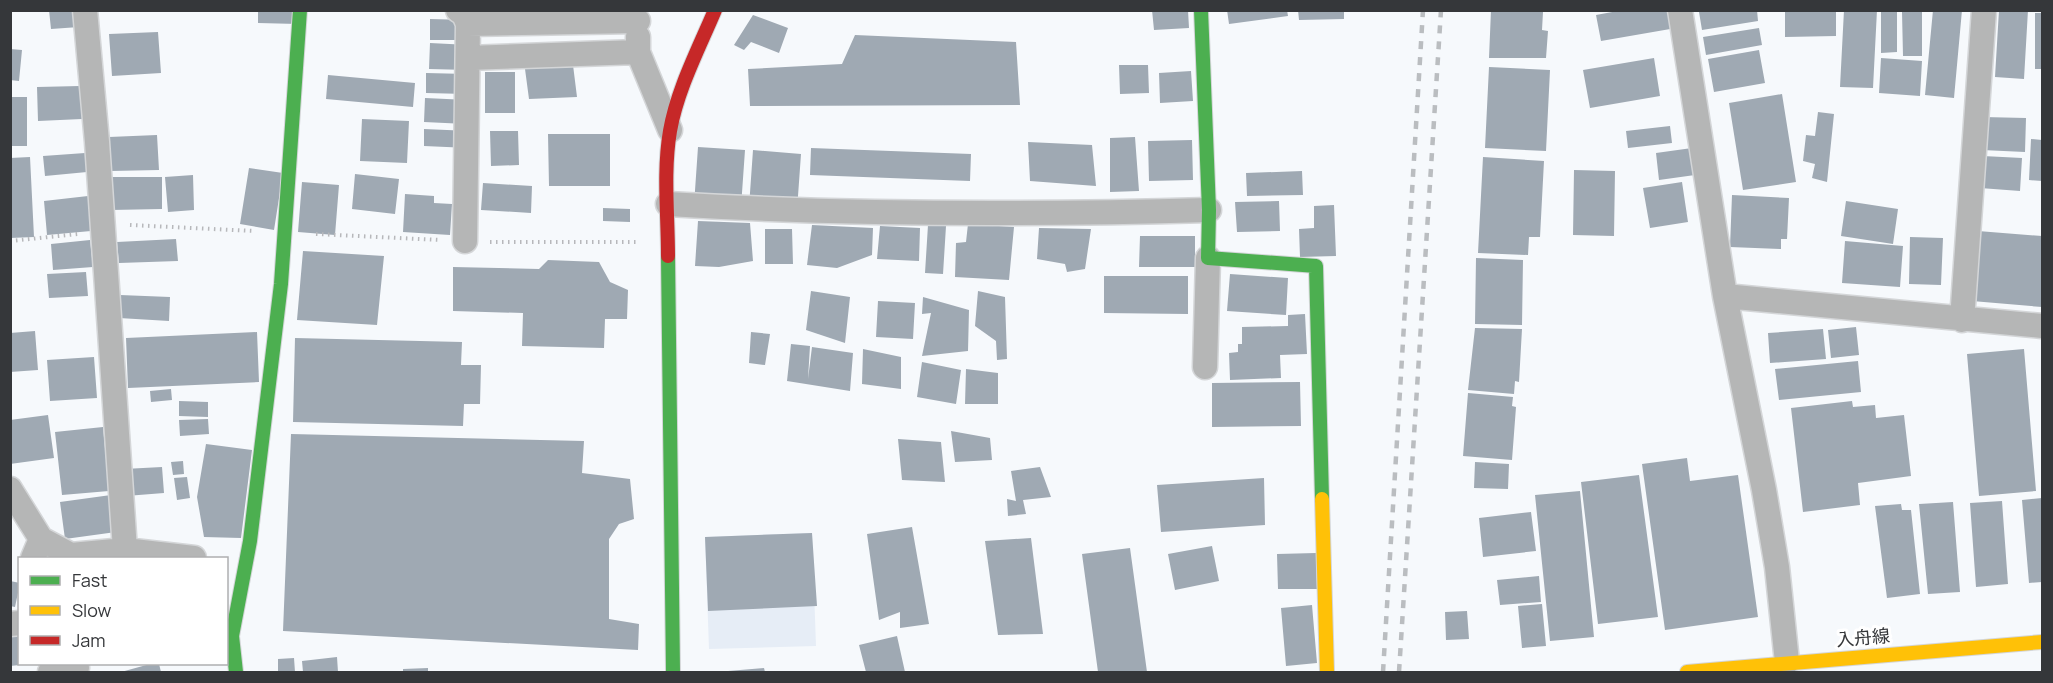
<svg xmlns="http://www.w3.org/2000/svg" width="2053" height="683" font-family="Manrope,'Noto Sans JP',sans-serif">
<style>
.built{fill:#e6edf6}
.building{fill:#9fa9b3}
.lines{fill:none;stroke-linecap:round;stroke-linejoin:round}
.street-casing{stroke:#d4d6d8;stroke-width:27}
.fast-casing{stroke:#d4d6d8;stroke-width:16}
.slow-casing{stroke:#d4d6d8;stroke-width:16}
.jam-casing{stroke:#d4d6d8;stroke-width:16}
.path{stroke:#b7b8bb;stroke-width:4;stroke-dasharray:1.5 4.5;stroke-linecap:butt}
.street{stroke:#b5b6b6;stroke-width:24}
.fast{stroke:#4caf50;stroke-width:14}
.slow{stroke:#ffc107;stroke-width:14}
.jam{stroke:#c62828;stroke-width:14}
.rail{stroke:#babdc0;stroke-width:4.5;stroke-dasharray:8 8;stroke-linecap:butt}
.labels{text-anchor:middle;stroke-width:6;stroke-linejoin:round;paint-order:stroke}
.street-label{font-size:18px;fill:#35373a;stroke:#fff}
</style>
<rect width="100%" height="100%" fill="#f6f9fc"/>
<path class="built" d="M812,533L816,646L709,649L705,537Z"/>
<path class="building" d="M49,10H78L79,27L51,29Z
M258,10H298V24L258,23Z
M1152,10H1188L1189,28L1154,30Z
M1227,10H1287L1288,16L1229,24Z
M1298,10H1344V19L1299,20Z
M1491,10L1543,12L1542,30L1548,31L1546,58H1489Z
M1623,10H1673L1676,28L1601,41L1596,15Z
M1711,10H1757L1758,21L1702,30L1699,12Z
M1785,10H1836V36L1785,37Z
M1844,10H1877L1873,88L1840,87Z
M1933,10H1962L1954,98L1925,95Z
M1999,10H2028L2024,79L1995,77Z
M1881,11H1897V52L1881,53Z
M1902,12H1922V56H1903Z
M2035,13H2042V69H2035Z
M753,15L788,28L779,53L751,42L744,50L734,45Z
M430,19L468,20V40H430Z
M1759,28L1762,45L1706,55L1703,37Z
M158,32L161,73L112,76L109,34Z
M855,35L1016,42L1020,105L750,106L748,69L842,64Z
M430,43L469,45L468,70L429,69Z
M10,49L22,50L19,81L10,80Z
M1759,50L1765,83L1714,92L1708,59Z
M1654,58L1660,96L1590,108L1583,70Z
M1881,58L1922,61L1920,96L1879,93Z
M573,65L577,97L529,99L525,69Z
M1119,65H1148L1149,93L1120,94Z
M1489,67L1550,70L1546,151L1485,148Z
M1191,71L1193,101L1160,103L1159,73Z
M485,72H515V113H485Z
M426,73L467,74L466,94L426,93Z
M328,75L415,83L413,107L326,99Z
M80,86L82,119L38,121L37,87Z
M1782,94L1796,182L1743,190L1729,103Z
M10,97H27V146H10Z
M425,98L468,100L466,124L424,122Z
M1818,112L1834,114L1827,182L1812,178L1815,164L1803,161L1806,135L1815,136Z
M1983,117L2026,118L2025,152L1982,150Z
M362,119L409,121L407,163L360,161Z
M1670,126L1672,143L1628,148L1626,131Z
M424,129L470,131L469,148L424,146Z
M490,131H518L519,165L491,166Z
M548,134H610V186H549Z
M157,135L159,170L111,171L109,137Z
M1135,137L1139,191L1110,192V138Z
M2031,139L2042,140V181L2029,180Z
M1192,140L1193,180L1149,181L1148,141Z
M1028,142L1092,145L1096,186L1030,181Z
M698,147L745,150L741,207L694,205Z
M811,148L971,154L970,181L810,175Z
M1692,148L1695,175L1659,180L1656,153Z
M753,150L801,154L797,210L749,207Z
M85,153L87,172L45,176L43,156Z
M1983,156L2022,158L2020,191L1980,188Z
M30,157L34,237L10,238V158Z
M1483,157L1544,161L1540,237H1529L1528,255L1478,253Z
M249,168L283,173L274,230L240,224Z
M1574,170L1615,171L1614,236L1573,235Z
M1302,171L1303,195L1247,196L1246,173Z
M355,174L399,179L395,214L352,209Z
M193,175L194,210L168,212L165,177Z
M111,177H162V209L111,210Z
M302,182L339,185L335,235L298,232Z
M1682,182L1688,222L1650,228L1643,188Z
M483,183L532,186L531,213L481,210Z
M405,194L434,196V203L452,204L450,235L403,232Z
M1732,195L1789,198L1787,239H1781V249L1730,247Z
M88,196L91,231L47,235L44,201Z
M1279,201L1280,231L1237,232L1235,202Z
M1846,201L1898,209L1893,244L1841,236Z
M1334,205L1336,256L1300,257L1299,229L1314,228V206Z
M603,208L630,209V222L603,221Z
M698,221L750,223L753,261L719,267L695,266Z
M968,224L1014,227L1009,280L955,277L956,243L966,242Z
M812,225L873,228L872,255L837,268L807,265Z
M928,225L946,226L943,274L925,273Z
M880,226L920,228L919,261L877,259Z
M1039,228L1091,229L1085,269L1067,272L1065,264L1037,259Z
M765,229H792L793,264H765Z
M1978,231L2042,236V307L1972,301Z
M1140,236H1195V267H1139Z
M1910,237L1943,238L1941,285L1909,284Z
M176,239L178,261L119,263L117,242Z
M90,240L93,267L53,270L51,244Z
M1845,241L1903,246L1900,287L1842,283Z
M303,251L384,256L377,325L297,320Z
M1476,258L1523,260L1522,325L1475,324Z
M548,260L599,262L610,282L628,290L627,319H605L604,348L522,346L523,313L453,311V267L539,269Z
M86,272L88,296L49,298L47,274Z
M1230,274L1288,278L1286,315L1227,311Z
M1104,276H1188V314L1104,313Z
M811,291L850,297L845,343L806,330Z
M978,291L1005,297L1007,359L997,360L996,341L975,326Z
M120,295L170,297L169,321L119,318Z
M923,297L969,310L968,351L922,356L931,313L922,314Z
M878,301L915,303L913,339L876,337Z
M1305,314L1307,354L1280,355L1281,378L1230,380L1229,353L1238,352V344H1242V327L1288,326V315Z
M1856,327L1859,355L1831,358L1828,330Z
M1475,328L1522,329L1519,382L1515,381L1514,394L1468,390Z
M1823,329L1826,359L1770,363L1768,333Z
M35,331L38,370L10,372V333Z
M257,332L259,382L128,388L126,338Z
M751,332L770,334L765,365L749,363Z
M295,338L462,342L461,365H481L480,404H464L463,426L293,422Z
M791,344L810,346L808,379L812,347L853,353L850,391L787,381Z
M863,349L901,357V389L862,384Z
M2024,349L2036,491L1979,496L1967,354Z
M94,357L97,398L50,401L47,360Z
M1858,361L1861,392L1779,400L1775,369Z
M922,362L961,370L956,404L917,397Z
M966,369L998,373V404H965Z
M1300,382L1301,426L1212,427V383Z
M171,389L172,400L151,402L150,391Z
M1468,393L1513,397L1512,406L1516,407L1512,460L1463,456Z
M179,401L208,402V417L179,416Z
M1852,401L1853,407L1875,405L1876,418L1904,415L1911,476L1858,483L1860,505L1803,512L1791,408Z
M48,415L54,458L10,464V420Z
M208,419L209,434L180,436L179,420Z
M103,427L109,491L62,495L55,432Z
M951,431L990,438L992,460L955,462Z
M291,434L584,441L582,473L630,479L634,519L619,524L609,539V619L639,624L638,650L283,631Z
M898,439L941,442L945,482L902,480Z
M206,444L252,450L241,538L204,537L197,497Z
M1687,458L1690,481L1738,475L1758,617L1665,630L1642,464Z
M183,461L184,474L173,475L171,462Z
M1475,462L1509,464L1508,489L1474,488Z
M162,467L164,493L126,496L124,469Z
M1040,467L1051,497L1023,500L1026,514L1008,516L1007,499L1016,501L1011,471Z
M1639,475L1658,617L1598,624L1581,482Z
M187,477L190,498L177,500L174,478Z
M1264,478L1265,525L1161,532L1157,485Z
M1580,491L1594,637L1550,641L1535,495Z
M111,495L116,532L65,539L60,502Z
M2042,498V582L2029,583L2022,500Z
M2002,501L2008,584L1976,587L1970,503Z
M1953,502L1960,592L1928,594L1919,504Z
M1901,504L1902,510H1911L1920,594L1887,598L1875,506Z
M1531,512L1536,551L1483,557L1479,518Z
M912,527L929,624L900,628V612L879,620L867,534Z
M812,533L817,606L708,611L705,537Z
M1031,538L1043,634L998,635L985,541Z
M1212,546L1219,581L1175,590L1168,554Z
M1130,548L1147,672H1098L1082,554Z
M1316,553L1317,589H1278L1277,554Z
M1539,576L1541,602L1500,605L1497,580Z
M10,581L20,583L15,607L10,606Z
M1542,604L1546,646L1522,648L1518,606Z
M1312,605L1317,663L1286,666L1281,608Z
M1467,611L1469,639L1446,640L1445,612Z
M10,634H20V665L10,666Z
M897,636L905,672H866L859,645Z
M337,657L338,672H303L302,661Z
M294,658L295,672H278V659Z
M150,664H159L161,672H121Z
M428,668V672H403V669Z
M764,668L765,672H728V671Z"/>
<g class="lines">
<g class="street-casing">
<path id="street" d="M85,10L97,142L125,550L194,558
M458,10L464,14L468,24L465,241
M1680,10L1725,296L1764,490L1777,567L1787,662
M468,24L638,21
M638,37V52L670,130
M468,58L638,52
M668,204C848,215 1028,215 1209,210
M1725,296L2042,326
M1962,320L1984,10
M1205,367L1208,258
M10,489L41,539L71,555L125,550
M33,558L41,539
M10,624L20,623
M50,672L77,668"/>
</g>
<g class="fast-casing">
<path id="fast" d="M1201,10L1209,210L1208,258L1316,266L1322,499
M668,256L673,672
M236,672L232,636L250,541L281,284L300,10"/>
</g>
<g class="slow-casing">
<path id="slow" d="M1322,499L1327,672
M1687,672L2042,642"/>
</g>
<g class="jam-casing">
<path id="jam" d="M668,256C668,215 663,172 670,131C677,90 699,48 715,10"/>
</g>
<path class="path" d="M130,225L254,231
M316,234L440,240
M10,241L78,234
M490,242H638"/>
<use href="#street" class="street"/>
<use href="#fast" class="fast"/>
<use href="#slow" class="slow"/>
<use href="#jam" class="jam"/>
<path class="rail" d="M1383,672L1423,10
M1399,672L1441,10"/>
</g>
<g class="labels">
<g class="street-label">
<text transform="translate(1863 638) rotate(-5)" y="6">入舟線</text>
</g>
</g>
<rect width="2053" height="683" fill="none" stroke="#35373a" stroke-width="24"/>
<rect x="18" y="557" width="210" height="108" fill="#ffffff" stroke="#aeafb0" stroke-width="1.5"/>
<rect x="30" y="576" width="30" height="9" fill="#4caf50" stroke="#aeafb0" stroke-width="1.5"/>
<text x="72" y="587" font-size="18" fill="#35373a">Fast</text>
<rect x="30" y="606" width="30" height="9" fill="#ffc107" stroke="#aeafb0" stroke-width="1.5"/>
<text x="72" y="617" font-size="18" fill="#35373a">Slow</text>
<rect x="30" y="636" width="30" height="9" fill="#c62828" stroke="#aeafb0" stroke-width="1.5"/>
<text x="72" y="647" font-size="18" fill="#35373a">Jam</text>
</svg>
